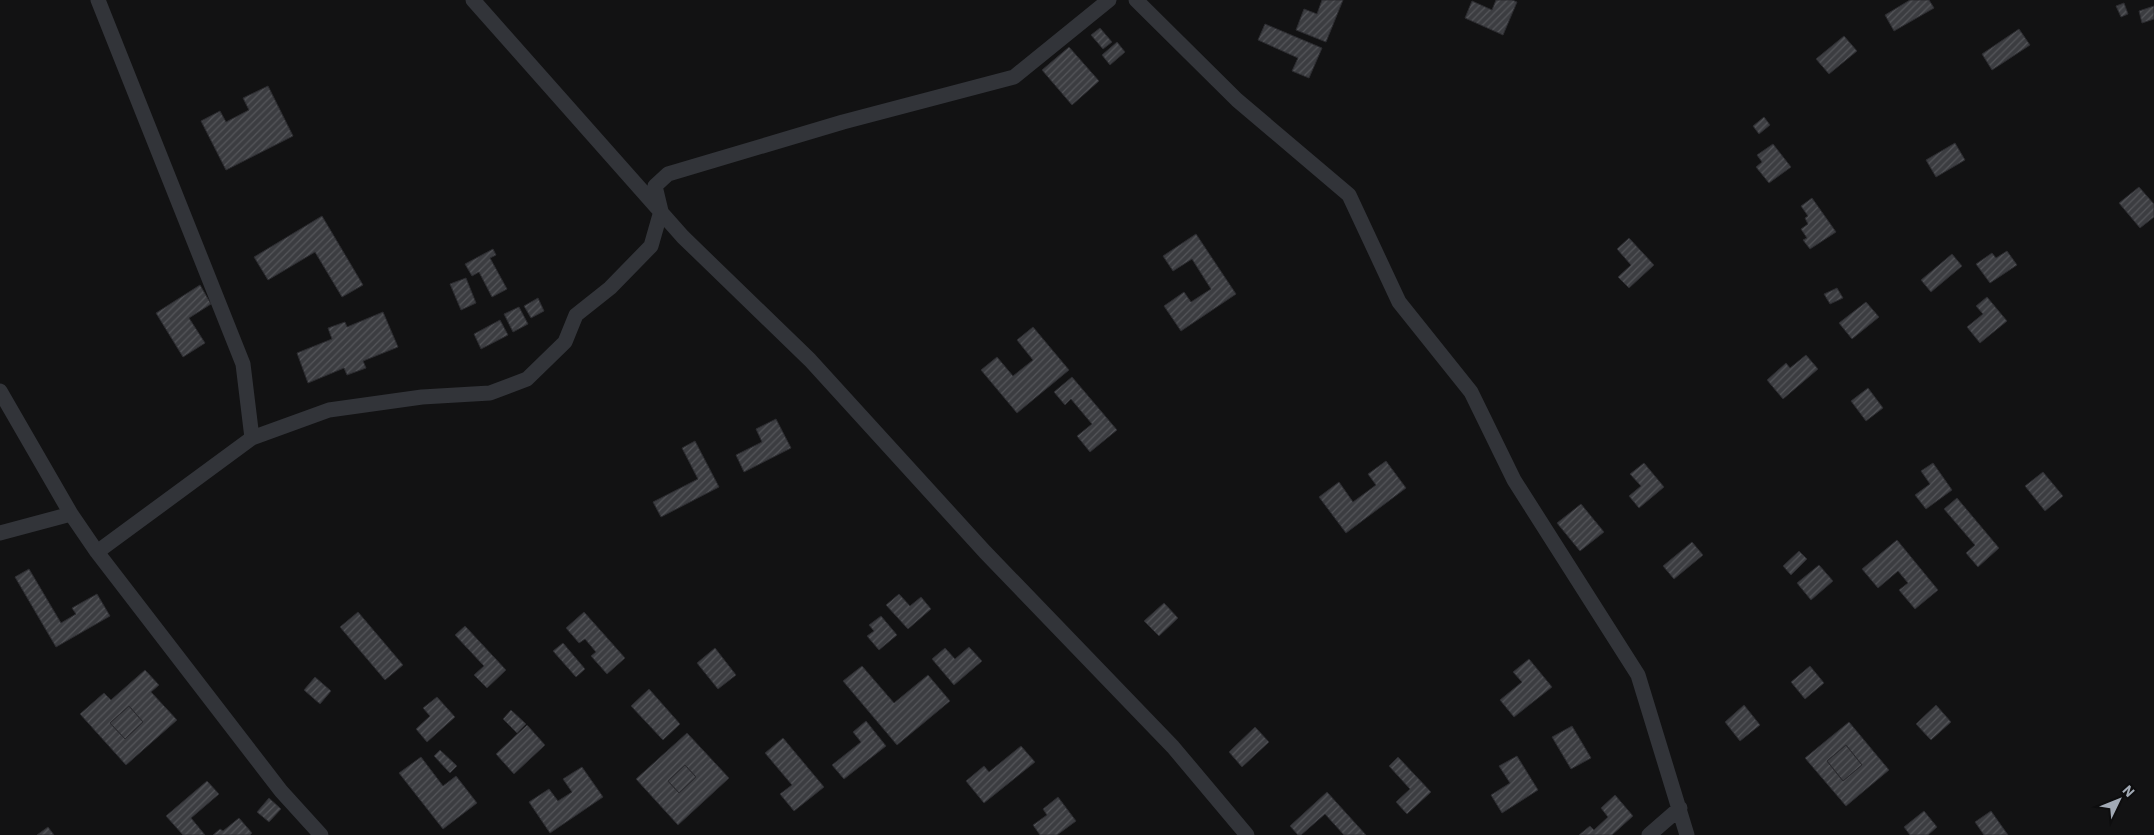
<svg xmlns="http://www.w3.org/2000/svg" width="2154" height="835" font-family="'IBM Plex Sans',sans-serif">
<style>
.building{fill:url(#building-hatch);stroke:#2c2c30;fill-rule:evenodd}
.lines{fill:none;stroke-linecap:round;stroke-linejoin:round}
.street{stroke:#323439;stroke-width:15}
</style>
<defs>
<pattern id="building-hatch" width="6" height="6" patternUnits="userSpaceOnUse" patternTransform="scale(1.25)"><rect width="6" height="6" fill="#3c3d41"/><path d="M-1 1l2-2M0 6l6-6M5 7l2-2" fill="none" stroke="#55565a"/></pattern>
</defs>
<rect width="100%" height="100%" fill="#121213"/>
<path class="building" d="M1322,0H1343L1326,42L1296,30L1304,9L1317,14Z
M1496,0H1512L1517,2L1503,35L1465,18L1472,1L1492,10Z
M1910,0H1929L1934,8L1894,31L1885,15Z
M2124,3L2128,14L2121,17L2116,6Z
M2154,6V19L2142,23L2139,11Z
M1265,24L1322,48L1309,78L1292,71L1298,58L1258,40Z
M1100,28L1112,42L1103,49L1091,35Z
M2019,29L2030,45L1992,70L1982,54Z
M1844,36L1857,51L1829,74L1816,59Z
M1117,42L1125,52L1110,65L1102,55Z
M1069,47L1099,81L1072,105L1042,70Z
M268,86L293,136L226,170L201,121L220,111L226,122L249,110L243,98Z
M1764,117L1770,125L1759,134L1753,126Z
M1955,143L1965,160L1936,177L1926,160Z
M1773,144L1791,167L1769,183L1756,167L1762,162L1757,155Z
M2139,187L2154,204V217L2140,228L2119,203Z
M1812,198L1836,232L1810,249L1803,240L1807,238L1801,229L1808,224L1805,218L1808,216L1801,206Z
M322,216L363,285L342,297L315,252L268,280L254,257Z
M1196,234L1236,294L1181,331L1164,306L1184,292L1191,302L1211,289L1192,259L1173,271L1163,256Z
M1629,238L1654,265L1629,288L1618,277L1631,265L1617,249Z
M493,249L496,255L490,258L507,289L492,297L479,272L472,276L465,264Z
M2007,251L2017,265L1990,283L1976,264L1992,253L1996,258Z
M1952,254L1962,266L1931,292L1921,280Z
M466,278L476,303L461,310L450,284Z
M200,285L211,304L189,318L205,343L183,357L156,313Z
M1837,288L1843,298L1830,304L1824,294Z
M1987,297L2007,321L1980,343L1967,327L1983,314L1976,306Z
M538,298L544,311L531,318L524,306Z
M1866,302L1879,317L1852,339L1839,323Z
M519,307L528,324L513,332L504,314Z
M383,312L398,347L363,361L366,368L347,375L344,368L308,383L297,353L332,339L328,328L345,322L347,327Z
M500,320L508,335L481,349L474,334Z
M1033,327L1069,370L1017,413L981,370L997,357L1013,376L1033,360L1017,340Z
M1806,355L1818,369L1783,399L1767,380L1786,363L1790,368Z
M1072,377L1117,430L1090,452L1077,436L1092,424L1071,399L1065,405L1054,392Z
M1868,388L1883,408L1866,421L1851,401Z
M776,419L791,448L744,472L736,455L762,442L756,429Z
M695,441L719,487L661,517L653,502L698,479L682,448Z
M1386,461L1406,488L1346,533L1319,497L1339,482L1353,502L1376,485L1368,474Z
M1644,463L1664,487L1639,508L1629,496L1641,486L1630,474Z
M1933,463L1952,490L1926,509L1915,495L1930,484L1921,471Z
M2043,472L2063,496L2045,511L2025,486Z
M1957,498L1999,548L1978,567L1966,553L1975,545L1944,509Z
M1581,504L1604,532L1580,551L1557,523Z
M1897,540L1938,590L1915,609L1899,590L1908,583L1898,571L1878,588L1862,569Z
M1692,542L1703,555L1674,579L1663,566Z
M1799,551L1807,559L1791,575L1783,566Z
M1819,565L1833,581L1811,600L1797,583Z
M29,569L61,623L76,614L72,608L97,594L110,616L56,647L15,577Z
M899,594L910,606L921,597L931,609L908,629L886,605Z
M1164,603L1178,618L1159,636L1144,621Z
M358,612L403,665L385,680L340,627Z
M584,612L625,658L607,674L591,656L596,652L585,639L579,643L566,628Z
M881,616L897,635L879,650L867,636L874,631L869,625Z
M465,626L506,670L487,688L474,675L484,666L455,635Z
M563,643L585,669L576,677L553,651Z
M969,647L982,661L954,685L932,659L945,648L955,659Z
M715,648L736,675L718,689L697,663Z
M1529,659L1552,687L1514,717L1500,700L1522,682L1513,672Z
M862,666L894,703L928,675L950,701L897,745L843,681Z
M1810,666L1824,683L1805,699L1791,682Z
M145,670L159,685L151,692L177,720L126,765L80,714L104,693L111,700ZM129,706L143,722L125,739L110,723Z
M315,677L331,691L320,704L304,690Z
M649,689L680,724L663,740L631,706Z
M437,697L455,717L427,742L416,729L430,716L423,708Z
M1744,705L1760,725L1740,741L1725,722Z
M1936,705L1951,722L1931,740L1916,724Z
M129,706L143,722L125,739L110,723Z
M511,710L526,724L517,733L503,719Z
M866,721L886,746L844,779L832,765L861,742L853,732Z
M1849,722L1889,770L1846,806L1805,758ZM1846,745L1862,765L1843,781L1827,761Z
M527,725L545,745L514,774L496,754Z
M1572,726L1591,758L1571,769L1552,737Z
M1255,727L1269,742L1242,767L1229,752Z
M687,733L729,778L678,825L636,779ZM685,765L696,777L679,793L668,781Z
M783,738L824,787L794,811L780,794L792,785L765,753Z
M1846,745L1862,765L1843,781L1827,761Z
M1021,746L1035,762L984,803L966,781L984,766L989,772Z
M440,750L457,766L450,773L434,756Z
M1517,756L1538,790L1502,813L1491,795L1510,783L1499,766Z
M421,757L443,786L456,776L477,803L443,829L399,773Z
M1398,757L1431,792L1407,814L1396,802L1410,789L1389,766Z
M685,765L696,777L679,793L668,781Z
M582,767L603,797L550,833L529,802L549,789L558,801L572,792L563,779Z
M207,781L219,794L191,818L205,835H183L166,816Z
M1327,792L1366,835H1344L1325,814L1301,835H1298L1290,826Z
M1615,795L1633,816L1612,835H1579L1590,826L1594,830L1608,817L1601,808Z
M1058,797L1076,821L1057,835H1040L1033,825L1047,815L1043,809Z
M269,798L281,809L269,822L257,812Z
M1924,811L1937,827L1928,835H1910L1904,827Z
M1991,811L2008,835H1984L1975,822Z
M239,818L252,833L250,835H213L220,829L223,831Z
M48,827L54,835H37Z"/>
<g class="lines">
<path class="street" d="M98,0L243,364L252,438
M473,0L683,237L810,360L985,552L1173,747L1247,835
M1136,0L1237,100L1349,195L1399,302L1471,392L1514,480L1638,675L1687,835
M0,391L71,514L97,552L281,791L321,835
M0,533L71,514
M97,552L252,438L329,410L422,397L490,393L527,379L565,342L576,315L610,288L651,246L661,211L655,186L668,174L843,122L1014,77L1109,0
M1649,835L1680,808"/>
</g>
<g transform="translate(2119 800) rotate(47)" stroke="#0d0d0e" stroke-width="4" paint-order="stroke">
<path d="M0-4L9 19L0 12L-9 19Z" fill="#a2aab5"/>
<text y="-8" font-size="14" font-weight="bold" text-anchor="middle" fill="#a2aab5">N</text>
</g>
</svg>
